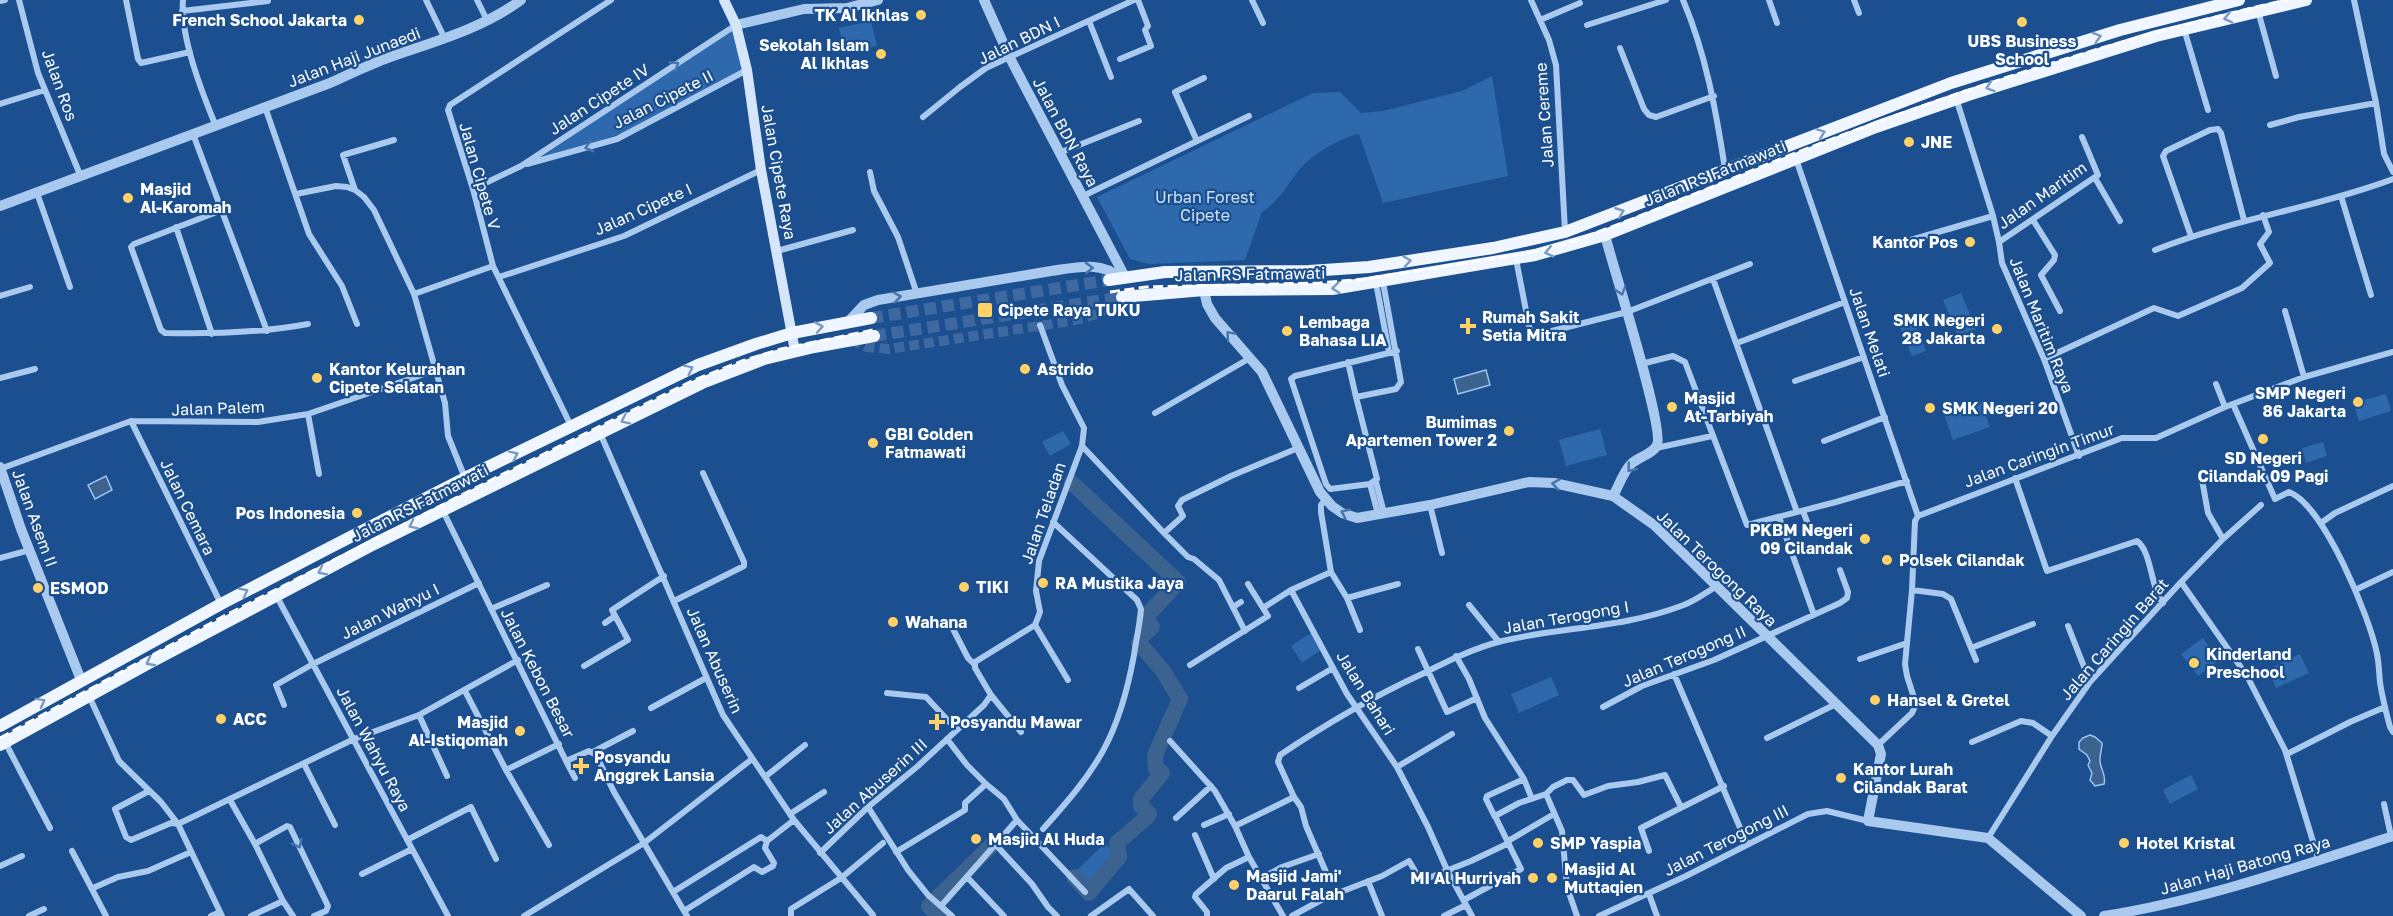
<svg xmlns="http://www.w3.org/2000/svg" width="2393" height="916" font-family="'Golos Text',sans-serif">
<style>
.green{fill:#2e69ad}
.water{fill:#3c6290;stroke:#9cc4f0;stroke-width:1.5}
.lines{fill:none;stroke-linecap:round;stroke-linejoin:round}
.river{stroke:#3c6290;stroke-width:16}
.tertiary-tunnel{stroke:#3d69a0;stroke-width:10;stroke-dasharray:10 5;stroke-linecap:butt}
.primary-tunnel{stroke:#3d69a0;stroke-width:12;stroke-dasharray:12 6;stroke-linecap:butt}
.minor{stroke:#a9c9ee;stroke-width:6}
.tertiary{stroke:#a9c9ee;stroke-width:10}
.secondary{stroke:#d6e6fa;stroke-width:10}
.primary{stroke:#f0f6ff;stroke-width:12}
.rail{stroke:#fff;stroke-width:3;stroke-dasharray:10 4.5;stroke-linecap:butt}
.oneway{stroke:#7b9ac1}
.oneway2{stroke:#4674ac}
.poi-dot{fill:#ffd166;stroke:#1b4f8f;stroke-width:2}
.labels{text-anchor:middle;stroke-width:4.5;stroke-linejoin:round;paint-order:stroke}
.poi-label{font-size:16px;font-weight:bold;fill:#fff;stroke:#1b4f8f;text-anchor:start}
.street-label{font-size:16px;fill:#fff;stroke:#1b4f8f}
.park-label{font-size:16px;fill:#cfe3fa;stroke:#1b4f8f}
</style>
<rect width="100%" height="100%" fill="#1b4f8f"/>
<path class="green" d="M871,21L877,46L845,53L839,28Z
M733,28L744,68L620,134L540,158Z
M1492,76L1508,176L1383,203L1359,134C1344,136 1313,154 1303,166C1289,181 1280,201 1262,212L1245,260L1149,264L1130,259L1097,197L1313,93L1340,92L1361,113L1383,111L1462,91Z
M1961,293L1976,329L1958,336L1943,300Z
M1915,322L1926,351L1912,356L1900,328Z
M2386,394L2391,411L2359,421L2353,403Z
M1981,402L1990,427L1953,440L1944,415Z
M1600,429L1607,455L1566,466L1559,440Z
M1063,431L1071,444L1050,456L1042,442Z
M2323,442L2327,456L2306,463L2302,448Z
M1311,633L1321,650L1302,663L1291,646Z
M2203,638L2219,660L2198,676L2181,654Z
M2300,654L2309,673L2276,688L2268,669Z
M1551,677L1559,695L1519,713L1511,694Z
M2191,775L2198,789L2170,804L2163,790Z
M1105,843L1116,855L1087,884L1075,872Z"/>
<path class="water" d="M1486,370L1490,385L1458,394L1454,379Z
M106,476L112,490L95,499L88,485Z
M2090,735L2095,737L2102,743C2102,749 2100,754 2100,759C2099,768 2107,774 2104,784L2095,786L2090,780L2092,773L2088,765L2090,761L2087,755L2079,749V742L2083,738Z"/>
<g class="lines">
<path class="river" d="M1072,483L1178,582L1144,619L1152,627L1142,636L1139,643L1163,671L1180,699L1155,755L1156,769L1162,773L1141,799V806L1149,814L1147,817L1117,843L1119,857L1089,893L1074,877
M940,916L929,906L993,844"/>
<path class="tertiary-tunnel" d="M851,340L867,347L889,349L1071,321L1097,314L1122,297"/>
<path class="primary-tunnel" d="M871,318L1109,280
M874,336L1122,297"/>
<path class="minor" d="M19,0L38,73L81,177
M126,0L138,59L141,63L190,52
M183,0C180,36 201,90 215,124
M426,0L445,39
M477,0L487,20
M1252,0L1263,23
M1531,0L1549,40L1556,65L1565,231
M1683,0C1706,54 1716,111 1725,169
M1769,0L1777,23
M1854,0L1859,13
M2354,0L2376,103L2384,154L2393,172
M0,1L5,0
M182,11L268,1
M2258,11L2276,76
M1540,20L1580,3
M1089,21L1111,77
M1587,25L1666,0
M2184,29L2208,110
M1620,48L1644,109L1649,115L1656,117L1714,96
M1120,59L1151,46L1145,30L1148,26L1138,0
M1956,98L1993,216L1999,242L2002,263L2044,359L2079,456
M0,104L45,90
M265,107L309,234L342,286L357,324
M923,117L960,87L986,68L1134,0
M2270,125L2299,117L2376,103
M193,134L267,331
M1197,141L1175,92L1204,78
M1059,153L1139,121
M1796,159L1918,516
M527,164L617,139L747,70
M870,172L874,191L898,237L917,294
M2095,178L2120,221
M473,189L521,166L736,25
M355,190L343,155L394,140
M37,193L70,287
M296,194L336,186L347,187L355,190L364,197L374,210L414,294L445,403L448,436L465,478
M1083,196L1249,116
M2341,196L2371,295
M222,210L134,244L131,247L161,330L165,333C213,334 260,333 308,324
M2033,220L2055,255L2054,260L2041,275L2060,311
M176,227L212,334
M2191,236L2163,156L2166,151L2210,130L2218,129L2221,133L2244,220
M1999,242L2098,175L2082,137
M1897,244L1993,216
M2155,250C2233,219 2315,208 2393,179
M777,251L853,230
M1516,259L1530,331L1536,335L1627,312L1750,264
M499,277L624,236L761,170
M1713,279L1797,512
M1383,282L1401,382L1396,389L1356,397L1377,479L1370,484L1330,489L1326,484L1291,379L1295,376L1397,351
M1376,283L1389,352
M414,294L493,266
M0,296L30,287
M2285,311L2304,377
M1737,343L1845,302
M2044,359L2154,308L2178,316L2242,288L2270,263L2260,244L2269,232L2263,215
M1348,362L1356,397
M1641,364L1673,356L1685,362L1747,525L1836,502L1907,481
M0,378L35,369
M1795,381L1864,357
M2216,384L2225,407
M2233,404L2275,499L2289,492C2324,505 2370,618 2377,654C2379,663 2379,673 2380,682C2382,697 2386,712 2390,727L2393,732
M1155,413L1250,358
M308,414L319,474
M131,421L221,604
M571,426L493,266L473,189L448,110L450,105L611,0
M600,433L723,715L794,820L873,915
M1824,441L1885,417
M1082,446L1164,533L1183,516L1178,506L1182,500L1231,476L1298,448
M1656,448L1712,436
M0,469L131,421L258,422L308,414L436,370
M2201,474L2208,513L2223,539
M2015,478L2047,571L2137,541C2152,552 2150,587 2163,603
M1376,482L1384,513
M1370,484L1378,514
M1430,505L1442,553
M443,511L566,761L589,751L596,755L614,792L687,916
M1803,511L1812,535
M1918,516L2122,438H2156L2225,407L2304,377L2393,352
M1779,517L1814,615
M2321,523L2335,513L2393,486
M1164,533L1188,557L1194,559L1219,580L1245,631
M0,558L30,550
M1331,572L1347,598L1360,630
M2181,582L2247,676L2285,750L2319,861
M1291,590L1347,694L1397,767L1428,827L1447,870L1472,916
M1912,590L1943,594L1951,599L1976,660
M2355,590L2393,572
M276,595L448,916
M1347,598L1398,584
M674,601L744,566V562L703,473
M1469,605L1499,642
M1233,607L1241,602
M1263,608L1291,590L1331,572L1321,512V505L1326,499
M491,609L547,585
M605,623L615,616
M1035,625L1068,680
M2068,626L2090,682
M953,629L968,658L974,664
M1971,648L2033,624
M1418,649L1447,712L1477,698
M1456,656L1469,679L1485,718L1524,779L1487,796L1486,799L1495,817
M1860,659L1907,643
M1190,665L1268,616L1248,584
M584,666L628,640L612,610L664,576
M1674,674L1747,844
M1299,688L1333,668
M465,691L506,770L549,845
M887,693L926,697L956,729
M991,695L975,668V662L1035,625L1040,612L1036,591L1039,561L1082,446L1084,428L1062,385L1040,325
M991,695L1021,732
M89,696L119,761L161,802L178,824L222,916
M284,705L276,685L313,664L479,583
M1603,707L1642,686L1714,660L1840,603L1847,598L1848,592L1840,570
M651,708L706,678
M419,715L447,776
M1767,738L1836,704
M947,739L967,765L986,784
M1170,741L1215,791L1235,826L1249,857L1283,916
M5,742L50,828
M1972,742L2021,721L2033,723L2052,736
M1878,745L1912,713L1916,704L1907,676L1905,664L1912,590L1915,521L1918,516
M593,752L633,731
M2287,754L2350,722L2385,707
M566,761L575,778
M304,764L335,825
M1397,767L1452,734
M506,770L559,744
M765,777L805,745
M1524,779L1532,799
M149,791L115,809L126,837L131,840L171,823L178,824L354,739L419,715L518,660
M1546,794L1562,831L1567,887L1577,916
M1294,797L1301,807L1306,826L1329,879
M230,800L255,844L283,901L293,916
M2384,804L2391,836
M868,807L908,870L928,895L952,916
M790,814L824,792
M1176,818L1211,786
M1017,820L1085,892
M1204,825L1229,814
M1235,826L1294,797L1278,762L1280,755C1326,724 1372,697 1422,674C1448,661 1474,648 1502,641C1561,627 1623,628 1681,606C1694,602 1705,593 1717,586
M1043,829C1098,768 1119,737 1134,655C1136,640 1140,624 1141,609L1137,600L1053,522
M1195,835L1214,879
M1988,838L2052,736L2090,682L2181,582L2223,539L2261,505
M407,840L471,807L496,859
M1508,841L1554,814
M255,844L287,826L290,827L328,906L326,911L314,916
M996,845L1032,884L1048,907L1057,916
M72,851L106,916
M1649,851L1641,828L1724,786
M896,852L965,810V803L986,784L1004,799L1017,820L941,906
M820,853L868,807L918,766L984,705L991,695
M0,866L22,856
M362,874L412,849
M967,877L1004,916
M1262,878L1282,867L1319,854
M1368,881L1382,916
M93,888L118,877L148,871L191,852
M673,892L761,837L767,841
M1649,894L1657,916
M1464,900L1521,869L1495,816L1519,803L1546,794L1553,787L1567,780H1573L1584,795L1608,786L1638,782L1665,775L1681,807
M684,911L754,867L762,872L773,866L774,863L765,848L767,841L794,820
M29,916L44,909
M211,916L220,912
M251,916L283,901
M524,916L644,843L752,759
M791,916V909L841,878L883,843
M1091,916L1129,889L1153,916
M1207,916V912L1195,897L1196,894L1226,868L1249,857
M1292,916L1325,898L1382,876L1409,861L1421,881L1471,861L1509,843
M1444,916L1466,905
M1599,916L1686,876L1808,814L1827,811L1868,821"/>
<path class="tertiary" d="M984,0L1010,58L1125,277
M736,25L804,9L847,8L878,0
M0,206L330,83C348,75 366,66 385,59C432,42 480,30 521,0
M1605,235C1612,264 1665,429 1657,445C1653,454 1638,457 1631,464C1623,472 1619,486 1613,496
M1204,290L1207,304L1215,318L1262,372L1320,492L1332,506L1342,513L1357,518L1430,505L1529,482L1554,483L1613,496L1654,525L1685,555L1878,745L1881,754L1868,821L1988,838L2081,916
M847,323L864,305L878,300L1051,271C1073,268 1102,260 1119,278
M0,467L21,529L81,680
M2104,916C2204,900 2298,867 2393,836"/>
<path class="secondary" d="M724,0L736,25L747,70L761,170L795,351"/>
<path class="primary" d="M1109,280L1165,272L1309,271L1369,267L1493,248L1565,232L1951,83L2120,30L2239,0
M1122,297L1204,290L1332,289L1535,255L1605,235L1876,127L1968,95L2156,36L2306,0
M0,726L221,604L327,549L465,478L698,365L756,344L792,333L871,318
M0,745L149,663L374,544L702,383L764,359L814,347L874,336"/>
<path class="rail" d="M1110,292L1146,287L1320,283L1364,279L1522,254L1565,244C1661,210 1753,168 1848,133C1992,79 2137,34 2286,0
M0,738L226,615L495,478L692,381L742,361L781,349L873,330"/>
</g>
<defs><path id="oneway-chevron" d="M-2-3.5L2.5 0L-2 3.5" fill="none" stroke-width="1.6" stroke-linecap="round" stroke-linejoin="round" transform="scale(1.5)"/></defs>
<g class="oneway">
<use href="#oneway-chevron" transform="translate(2228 18) rotate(167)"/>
<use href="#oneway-chevron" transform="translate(2097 37) rotate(-16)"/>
<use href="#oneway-chevron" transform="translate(1990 87) rotate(162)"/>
<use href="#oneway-chevron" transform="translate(1821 133) rotate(-21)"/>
<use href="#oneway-chevron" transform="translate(1620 212) rotate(-22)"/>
<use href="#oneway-chevron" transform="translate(1549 252) rotate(167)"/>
<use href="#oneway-chevron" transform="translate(1407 261) rotate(-8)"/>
<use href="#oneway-chevron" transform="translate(1336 288) rotate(174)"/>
<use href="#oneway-chevron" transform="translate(819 327) rotate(-10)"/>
<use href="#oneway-chevron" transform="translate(689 369) rotate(-26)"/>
<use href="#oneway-chevron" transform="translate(625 420) rotate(154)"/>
<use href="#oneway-chevron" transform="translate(514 455) rotate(-26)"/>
<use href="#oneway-chevron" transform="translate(413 525) rotate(154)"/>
<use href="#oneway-chevron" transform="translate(322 571) rotate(153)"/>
<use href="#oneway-chevron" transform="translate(244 592) rotate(-27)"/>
<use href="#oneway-chevron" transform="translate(150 662) rotate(152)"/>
<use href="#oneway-chevron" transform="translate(41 702) rotate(-29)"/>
</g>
<g class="oneway2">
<use href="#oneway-chevron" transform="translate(675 65) rotate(-33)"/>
<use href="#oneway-chevron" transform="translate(589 147) rotate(164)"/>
<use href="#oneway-chevron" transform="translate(1089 268) rotate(-1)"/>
<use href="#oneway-chevron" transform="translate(1621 291) rotate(73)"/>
<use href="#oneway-chevron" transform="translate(897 297) rotate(-9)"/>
<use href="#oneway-chevron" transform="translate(1230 335) rotate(-131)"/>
<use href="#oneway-chevron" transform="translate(1631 468) rotate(129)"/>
<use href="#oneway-chevron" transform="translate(1556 484) rotate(-171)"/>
<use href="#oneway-chevron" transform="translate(1345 513) rotate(-155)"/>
<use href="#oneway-chevron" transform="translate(298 844) rotate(64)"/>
</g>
<g class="poi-dot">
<circle cx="921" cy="15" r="6"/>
<circle cx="359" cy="20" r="6"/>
<circle cx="2022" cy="22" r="6"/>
<circle cx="881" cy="54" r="6"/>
<circle cx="1909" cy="142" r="6"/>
<circle cx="128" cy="198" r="6"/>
<circle cx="1970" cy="242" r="6"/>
<rect x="977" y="302" width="16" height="16" rx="3"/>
<path d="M1465 317h6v6h6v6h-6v6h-6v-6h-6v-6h6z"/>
<circle cx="1997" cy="329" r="6"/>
<circle cx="1287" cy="331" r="6"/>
<circle cx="1025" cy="369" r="6"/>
<circle cx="317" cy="378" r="6"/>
<circle cx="2358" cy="402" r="6"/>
<circle cx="1672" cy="407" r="6"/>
<circle cx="1930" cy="408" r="6"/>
<circle cx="1509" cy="431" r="6"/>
<circle cx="2263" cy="439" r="6"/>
<circle cx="873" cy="443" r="6"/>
<circle cx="357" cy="513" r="6"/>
<circle cx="1865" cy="539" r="6"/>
<circle cx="1887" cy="560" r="6"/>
<circle cx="1043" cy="583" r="6"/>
<circle cx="964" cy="587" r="6"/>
<circle cx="38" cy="588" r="6"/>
<circle cx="893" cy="622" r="6"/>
<circle cx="2194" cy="663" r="6"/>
<circle cx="1875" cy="700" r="6"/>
<circle cx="221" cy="719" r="6"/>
<path d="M934 713h6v6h6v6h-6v6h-6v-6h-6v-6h6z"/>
<circle cx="520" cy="731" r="6"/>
<path d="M578 757h6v6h6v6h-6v6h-6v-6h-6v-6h6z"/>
<circle cx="1841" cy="778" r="6"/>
<circle cx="976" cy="839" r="6"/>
<circle cx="1538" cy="843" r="6"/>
<circle cx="2124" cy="843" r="6"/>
<circle cx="1533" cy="878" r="6"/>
<circle cx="1552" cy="878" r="6"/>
<circle cx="1234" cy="885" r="6"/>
</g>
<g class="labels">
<g class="poi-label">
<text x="909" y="21" text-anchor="end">TK Al Ikhlas</text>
<text x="347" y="26" text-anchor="end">French School Jakarta</text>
<text x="2022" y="47" text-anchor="middle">UBS Business<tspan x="2022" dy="18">School</tspan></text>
<text x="869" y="51" text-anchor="end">Sekolah Islam<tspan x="869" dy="18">Al Ikhlas</tspan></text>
<text x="1921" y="148">JNE</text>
<text x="140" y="195">Masjid<tspan x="140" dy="18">Al-Karomah</tspan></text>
<text x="1958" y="248" text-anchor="end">Kantor Pos</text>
<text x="998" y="316">Cipete Raya TUKU</text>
<text x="1482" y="323">Rumah Sakit<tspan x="1482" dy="18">Setia Mitra</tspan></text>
<text x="1985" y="326" text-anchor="end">SMK Negeri<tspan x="1985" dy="18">28 Jakarta</tspan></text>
<text x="1299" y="328">Lembaga<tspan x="1299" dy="18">Bahasa LIA</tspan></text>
<text x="329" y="375">Kantor Kelurahan<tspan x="329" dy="18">Cipete Selatan</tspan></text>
<text x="1037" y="375">Astrido</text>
<text x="2346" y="399" text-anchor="end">SMP Negeri<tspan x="2346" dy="18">86 Jakarta</tspan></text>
<text x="1684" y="404">Masjid<tspan x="1684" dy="18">At-Tarbiyah</tspan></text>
<text x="1942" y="414">SMK Negeri 20</text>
<text x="1497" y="428" text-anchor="end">Bumimas<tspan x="1497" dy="18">Apartemen Tower 2</tspan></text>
<text x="885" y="440">GBI Golden<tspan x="885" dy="18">Fatmawati</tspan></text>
<text x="2263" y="464" text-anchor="middle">SD Negeri<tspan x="2263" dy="18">Cilandak 09 Pagi</tspan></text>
<text x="345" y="519" text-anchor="end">Pos Indonesia</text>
<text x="1853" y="536" text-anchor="end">PKBM Negeri<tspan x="1853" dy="18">09 Cilandak</tspan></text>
<text x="1899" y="566">Polsek Cilandak</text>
<text x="1055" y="589">RA Mustika Jaya</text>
<text x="976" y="593">TIKI</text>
<text x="50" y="594">ESMOD</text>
<text x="905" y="628">Wahana</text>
<text x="2206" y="660">Kinderland<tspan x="2206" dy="18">Preschool</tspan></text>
<text x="1887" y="706">Hansel &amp; Gretel</text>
<text x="233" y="725">ACC</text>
<text x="508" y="728" text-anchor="end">Masjid<tspan x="508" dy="18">Al-Istiqomah</tspan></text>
<text x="950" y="728">Posyandu Mawar</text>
<text x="594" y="763">Posyandu<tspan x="594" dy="18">Anggrek Lansia</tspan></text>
<text x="1853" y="775">Kantor Lurah<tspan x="1853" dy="18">Cilandak Barat</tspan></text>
<text x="988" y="845">Masjid Al Huda</text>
<text x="1550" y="849">SMP Yaspia</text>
<text x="2136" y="849">Hotel Kristal</text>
<text x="1564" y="875">Masjid Al<tspan x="1564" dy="18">Muttaqien</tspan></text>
<text x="1246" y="882">Masjid Jami'<tspan x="1246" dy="18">Daarul Falah</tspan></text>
<text x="1521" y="884" text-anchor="end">MI Al Hurriyah</text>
</g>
<g class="street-label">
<text transform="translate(1019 40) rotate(-26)" y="6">Jalan BDN I</text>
<text transform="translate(354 57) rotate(-21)" y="6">Jalan Haji Junaedi</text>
<text transform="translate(60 85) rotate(70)" y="6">Jalan Ros</text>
<text transform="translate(599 99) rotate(-33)" y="6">Jalan Cipete IV</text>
<text transform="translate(663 99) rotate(-27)" y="6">Jalan Cipete II</text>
<text transform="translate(1544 115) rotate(-94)" y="6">Jalan Cereme</text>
<text transform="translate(1066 132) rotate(62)" y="6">Jalan BDN Raya</text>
<text transform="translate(779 172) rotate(80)" y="6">Jalan Cipete Raya</text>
<text transform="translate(1715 173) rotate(-22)" y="6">Jalan RS Fatmawati</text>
<text transform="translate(480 176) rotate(74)" y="6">Jalan Cipete V</text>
<text transform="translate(2042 195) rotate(-35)" y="6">Jalan Maritim</text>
<text transform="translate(643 209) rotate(-24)" y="6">Jalan Cipete I</text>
<text transform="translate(1250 274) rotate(-1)" y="6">Jalan RS Fatmawati</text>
<text transform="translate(2042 325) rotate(68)" y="6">Jalan Maritim Raya</text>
<text transform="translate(1870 332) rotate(71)" y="6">Jalan Melati</text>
<text transform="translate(218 408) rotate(-2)" y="6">Jalan Palem</text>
<text transform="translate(2039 455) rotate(-20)" y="6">Jalan Caringin Timur</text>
<text transform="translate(420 503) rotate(-27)" y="6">Jalan RS Fatmawati</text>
<text transform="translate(188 507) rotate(64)" y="6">Jalan Cemara</text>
<text transform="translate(1043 513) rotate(-71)" y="6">Jalan Teladan</text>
<text transform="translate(35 518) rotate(70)" y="6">Jalan Asem II</text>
<text transform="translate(1717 568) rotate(44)" y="6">Jalan Terogong Raya</text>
<text transform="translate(390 611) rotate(-26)" y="6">Jalan Wahyu I</text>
<text transform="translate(1566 617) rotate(-10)" y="6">Jalan Terogong I</text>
<text transform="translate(2114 639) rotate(-49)" y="6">Jalan Caringin Barat</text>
<text transform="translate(1684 656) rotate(-23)" y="6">Jalan Terogong II</text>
<text transform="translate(715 660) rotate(66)" y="6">Jalan Abuserin</text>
<text transform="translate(538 673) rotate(63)" y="6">Jalan Kebon Besar</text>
<text transform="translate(1366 693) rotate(58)" y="6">Jalan Bahari</text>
<text transform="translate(374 749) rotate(62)" y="6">Jalan Wahyu Raya</text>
<text transform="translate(875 786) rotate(-42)" y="6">Jalan Abuserin III</text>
<text transform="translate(1726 840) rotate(-27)" y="6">Jalan Terogong III</text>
<text transform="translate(2245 865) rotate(-16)" y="6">Jalan Haji Batong Raya</text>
</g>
<g class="park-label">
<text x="1205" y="203">Urban Forest<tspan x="1205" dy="18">Cipete</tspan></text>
</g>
</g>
</svg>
